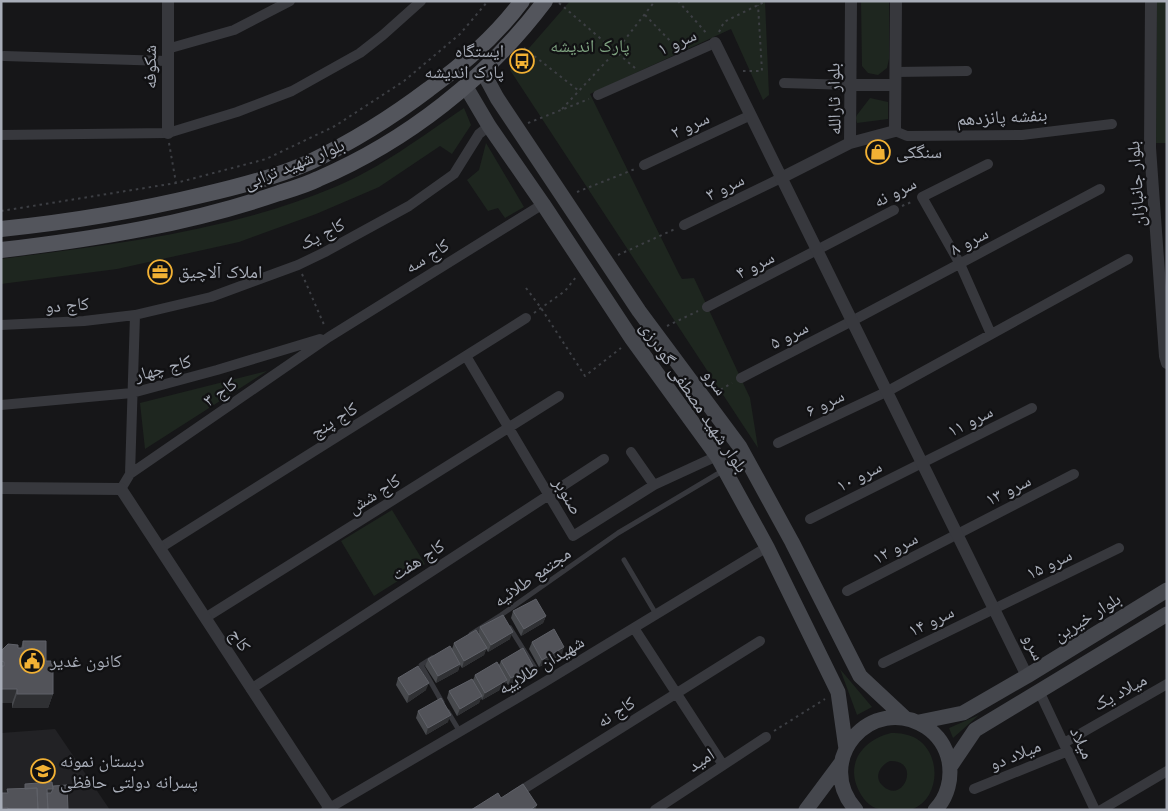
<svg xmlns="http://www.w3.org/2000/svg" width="1168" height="811" font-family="Mulish,'Noto Naskh Arabic',sans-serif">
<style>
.built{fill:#222225}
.green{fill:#1e261f;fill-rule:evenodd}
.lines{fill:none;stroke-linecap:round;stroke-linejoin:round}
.path{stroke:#3d3f44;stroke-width:2;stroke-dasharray:2.5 4;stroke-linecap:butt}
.service{stroke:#37383d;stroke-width:5}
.minor{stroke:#37383d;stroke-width:10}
.tertiary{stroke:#37383d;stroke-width:12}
.secondary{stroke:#45474d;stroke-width:15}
.primary{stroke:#53555c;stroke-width:16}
.wall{fill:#47494d}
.shaded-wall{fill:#2f3033}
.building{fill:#525359;stroke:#5f6168}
.labels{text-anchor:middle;stroke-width:4.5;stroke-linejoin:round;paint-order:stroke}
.street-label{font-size:18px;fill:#a8adb8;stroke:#111113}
.park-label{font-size:18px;fill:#7fa381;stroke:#111113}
.poi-label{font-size:18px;fill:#a8adb8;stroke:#111113;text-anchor:start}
</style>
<rect width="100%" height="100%" fill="#161618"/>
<path class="built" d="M55,729L110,810H1V733Z"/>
<path class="green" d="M570,1H765L769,95L763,100L731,29L590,94L679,274L682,279L694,278L750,398L758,448L510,70Z
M861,1H889V59L887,68L878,75L868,73L862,66Z
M1157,1H1167V143H1156Z
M870,98L888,102V119L857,123L856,118L857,115Z
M464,108L471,125L452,154L440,146L379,187L316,214L239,242L117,269L1,284V259C114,244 228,232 335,187C381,168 422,136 464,108Z
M486,143L524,207L505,218L498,208L488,211L467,180L479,170Z
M267,371L145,449L140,403Z
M392,510L425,564L374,596L341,541Z
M840,669L872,707L857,715Z
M979,715L953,738L949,728Z
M891,733C900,733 909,734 917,739C941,754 941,797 913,809C907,811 897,810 890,810C879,810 871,808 864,799C842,769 859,741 891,733ZM890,761C922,760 903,805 883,786C873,778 880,765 890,761Z"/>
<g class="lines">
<path class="path" d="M678,1L708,35
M559,3L635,68
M645,15L678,49
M719,32L724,22L766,1
M524,48L579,91
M743,71H762L758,5
M562,109L616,51L655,1
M528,123L589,99
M169,143L176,183
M577,192L635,169
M902,206L914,201
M1,211L176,183L266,159L335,126L404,81L460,34L488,1
M618,255L675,229
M302,274L325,327
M526,288L541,308L585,376L621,348
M534,313L565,291L576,277
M667,326L698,311
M715,393L732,383
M774,731L825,699"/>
<path class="service" d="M624,560L656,614
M510,628L535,668
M471,634L501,615L618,533L724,470
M432,658L421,665L442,702
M448,712L460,732"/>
<path class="minor" d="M167,49L234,30L290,1
M4,56L167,61
M895,72L967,71
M784,83L850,85
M598,95L715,43
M895,131L907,136L1022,135L1112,124
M1,135L168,133L237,112L292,91L360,53L383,35L421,1
M988,164L922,197L960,264L991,334
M644,165L751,115
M684,225L781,178
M707,307L894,210
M1,325L84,321L135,315L211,297L298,265L325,252L409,206L454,174L479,134L489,126
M466,356L573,536L654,485L717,456
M741,378L852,321L1100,189
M1,405L132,393L217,370L320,339
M778,443L888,391L1128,259
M631,452L654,485
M130,474L329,337L543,204
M121,489L130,474L135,315
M810,519L1032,408
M160,548L526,318
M847,591L1074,474
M205,618L559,396
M634,628L723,765
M883,663L1119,548
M251,689L604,459
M1039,691L1095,810
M1064,743L1167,684
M974,789L1068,751
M514,795L760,641
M326,810L543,683L767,547
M655,810L766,737
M1101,810L1167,771"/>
<path class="tertiary" d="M168,1V133
M1151,1L1150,148L1165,356L1167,363
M715,43L1027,676
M850,85H895
M850,143L851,1
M781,178L850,143L895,131L896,1
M1,488L121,489L331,810"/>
<path class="secondary" d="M483,72L497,98L639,311L740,447L792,542L860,676L905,718
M466,87L489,126L543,204L632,339L717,456L767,547L838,692L846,749
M919,722L963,713L1027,676L1167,590
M950,767L975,730L1167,614
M806,810L841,763
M856,810C812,761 871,692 926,727C938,735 946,747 949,761C952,778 948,797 935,810"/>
<path class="primary" d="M1,229C69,222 136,211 202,195C237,187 277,177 310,162C352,142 392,117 429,89C464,64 496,36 522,1
M1,250C95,239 189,224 279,193C292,189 306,185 318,179C407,141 487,78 545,1"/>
</g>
<path class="wall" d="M513,611L546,616L543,623L521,636L511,618Z
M480,627L510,639L488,652L486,649L484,655L462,668L460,665L458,671L436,683L425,666L428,659L452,649L454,643L478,634Z
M23,641L46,661L53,694L48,708H12V703H1V651L2,650L21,648Z
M532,642L562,654L539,667L529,649Z
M501,661L531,673L508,685L506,682L505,687L482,700L481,698L479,703L457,716L447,698L449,691L473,680L475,675L499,665Z
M398,678L426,690L407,703L396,685Z
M418,711L448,722L426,735L416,718Z"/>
<path class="shaded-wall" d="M546,616L543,623L521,636L524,629Z
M513,632L510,639L488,652L491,645Z
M564,647L562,654L539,667L542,660Z
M487,648L484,655L462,668L464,661Z
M460,664L458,671L436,683L438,676Z
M533,666L531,673L508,685L511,678Z
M507,680L505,687L482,700L485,693Z
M429,683L426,690L407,703L409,695Z
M1,689H17L12,703H1Z
M17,694H53L48,708H12Z
M482,696L479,703L457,716L460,709Z
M451,715L448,722L426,735L428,728Z
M47,789H53L50,796H46Z
M537,805L535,810H530Z"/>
<path class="building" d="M536,599L546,616L524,629L513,611Z
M503,615L513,632L491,645L480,627Z
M554,629L564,647L542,660L532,642Z
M476,630L487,648L464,661L454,643Z
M23,641H46V661H51V664H53V694H17V689H1V666H4V662L1,661L2,650L8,644L18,645V648H23Z
M450,646L460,664L438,676L428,659Z
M523,648L533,666L511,678L501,661Z
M497,662L507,680L485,693L475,675Z
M418,666L429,683L409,695L398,678Z
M472,679L482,696L460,709L449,691Z
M441,698L451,715L428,728L418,711Z
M52,782L53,789H47L48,810H38L37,788L25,789V784Z
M523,784L537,805L530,810H471L498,793L501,798Z
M67,785L68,810H48L47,793H51L53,789V786Z
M37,788L38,810H8V808H2L1,793H8L7,789Z"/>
<defs>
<g id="bus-ring" transform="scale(1.25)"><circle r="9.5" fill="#111113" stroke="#f2b134" stroke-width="1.5"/><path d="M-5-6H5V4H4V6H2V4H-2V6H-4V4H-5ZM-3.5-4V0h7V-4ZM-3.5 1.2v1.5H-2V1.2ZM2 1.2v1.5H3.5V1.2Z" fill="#f2b134"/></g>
<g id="shop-ring" transform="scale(1.25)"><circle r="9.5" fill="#111113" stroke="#f2b134" stroke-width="1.5"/><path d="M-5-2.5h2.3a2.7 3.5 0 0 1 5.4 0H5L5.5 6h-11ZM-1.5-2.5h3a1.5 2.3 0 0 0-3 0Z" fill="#f2b134"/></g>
<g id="office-ring" transform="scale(1.25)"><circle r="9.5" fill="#111113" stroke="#f2b134" stroke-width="1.5"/><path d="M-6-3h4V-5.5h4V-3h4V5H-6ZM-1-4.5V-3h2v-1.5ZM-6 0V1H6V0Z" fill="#f2b134"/></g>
<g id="civic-ring" transform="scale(1.25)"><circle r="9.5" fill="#111113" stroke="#f2b134" stroke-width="1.5"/><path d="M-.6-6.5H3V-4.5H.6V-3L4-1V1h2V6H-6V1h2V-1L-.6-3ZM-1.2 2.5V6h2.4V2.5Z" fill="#f2b134"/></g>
<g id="school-ring" transform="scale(1.25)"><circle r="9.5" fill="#111113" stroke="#f2b134" stroke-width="1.5"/><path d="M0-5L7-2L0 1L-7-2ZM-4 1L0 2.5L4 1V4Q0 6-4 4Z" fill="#f2b134"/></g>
</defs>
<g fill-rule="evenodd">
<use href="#bus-ring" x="522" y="61"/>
<use href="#shop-ring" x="878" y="152"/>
<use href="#office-ring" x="160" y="272"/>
<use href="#civic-ring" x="32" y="661"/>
<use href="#school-ring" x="43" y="771"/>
</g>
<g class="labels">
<g class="street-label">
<text transform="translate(677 42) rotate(-24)" y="6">سرو ۱</text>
<text transform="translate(150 67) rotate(-90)" y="6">شکوفه</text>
<text transform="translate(834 99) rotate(-91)" y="6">بلوار ثارالله</text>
<text transform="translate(1002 117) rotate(-3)" y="6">بنفشه پانزدهم</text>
<text transform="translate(690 125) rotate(-25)" y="6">سرو ۲</text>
<text transform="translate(294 164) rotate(-22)" y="6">بلوار شهید ترابی</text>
<text transform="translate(1136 184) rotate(-94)" y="6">بلوار جانبازان</text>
<text transform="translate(725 187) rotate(-26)" y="6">سرو ۳</text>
<text transform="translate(895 192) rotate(-27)" y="6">سرو نه</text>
<text transform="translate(322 234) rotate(-27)" y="6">کاج یک</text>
<text transform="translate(969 241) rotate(-28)" y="6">سرو ۸</text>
<text transform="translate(427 256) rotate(-32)" y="6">کاج سه</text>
<text transform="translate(755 265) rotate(-27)" y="6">سرو ۴</text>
<text transform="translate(67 305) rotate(-4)" y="6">کاج دو</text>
<text transform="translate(789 335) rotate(-27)" y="6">سرو ۵</text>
<text transform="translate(163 368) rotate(-15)" y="6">کاج چهار</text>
<text transform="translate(715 382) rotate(53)" y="6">سرو</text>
<text transform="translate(220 392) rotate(-35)" y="6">کاج ۳</text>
<text transform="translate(694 397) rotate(56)" y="6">بلوار شهید مصطفی گودرزی</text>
<text transform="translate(825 403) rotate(-26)" y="6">سرو ۶</text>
<text transform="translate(334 420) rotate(-32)" y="6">کاج پنج</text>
<text transform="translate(970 421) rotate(-27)" y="6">سرو ۱۱</text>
<text transform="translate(859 476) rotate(-27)" y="6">سرو ۱۰</text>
<text transform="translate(1008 490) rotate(-27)" y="6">سرو ۱۳</text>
<text transform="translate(374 494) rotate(-32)" y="6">کاج شش</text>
<text transform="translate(568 496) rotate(60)" y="6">صنوبر</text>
<text transform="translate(895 548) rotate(-28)" y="6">سرو ۱۲</text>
<text transform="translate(418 560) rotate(-33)" y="6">کاج هفت</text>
<text transform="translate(1049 564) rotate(-26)" y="6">سرو ۱۵</text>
<text transform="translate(532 577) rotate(-35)" y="6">مجتمع طلائیه</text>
<text transform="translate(1087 617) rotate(-32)" y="6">بلوار خیرین</text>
<text transform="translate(931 621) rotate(-26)" y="6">سرو ۱۴</text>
<text transform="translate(240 640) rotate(57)" y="6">کاج</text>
<text transform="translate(1034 647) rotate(64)" y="6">سرو</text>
<text transform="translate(541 665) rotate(-31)" y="6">شهیدان طلاییه</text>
<text transform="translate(1120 692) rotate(-29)" y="6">میلاد یک</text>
<text transform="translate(616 712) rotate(-32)" y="6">کاج نه</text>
<text transform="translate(1082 743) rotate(65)" y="6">میلاد</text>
<text transform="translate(1015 755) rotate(-22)" y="6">میلاد دو</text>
<text transform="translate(701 760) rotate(-33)" y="6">امید</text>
</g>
<g class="park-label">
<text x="590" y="52">پارک اندیشه</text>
</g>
<g class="poi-label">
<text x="504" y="57" text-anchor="end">ایستگاه<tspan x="504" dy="21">پارک اندیشه</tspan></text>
<text x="896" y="158">سنگکی</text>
<text x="178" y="278">املاک آلاچیق</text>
<text x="50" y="667">کانون غدیر</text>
<text x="60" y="767">دبستان نمونه<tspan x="60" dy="21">پسرانه دولتی حافظی</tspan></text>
</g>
</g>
<rect width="1168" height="811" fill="none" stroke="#a8adb8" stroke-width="5"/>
</svg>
